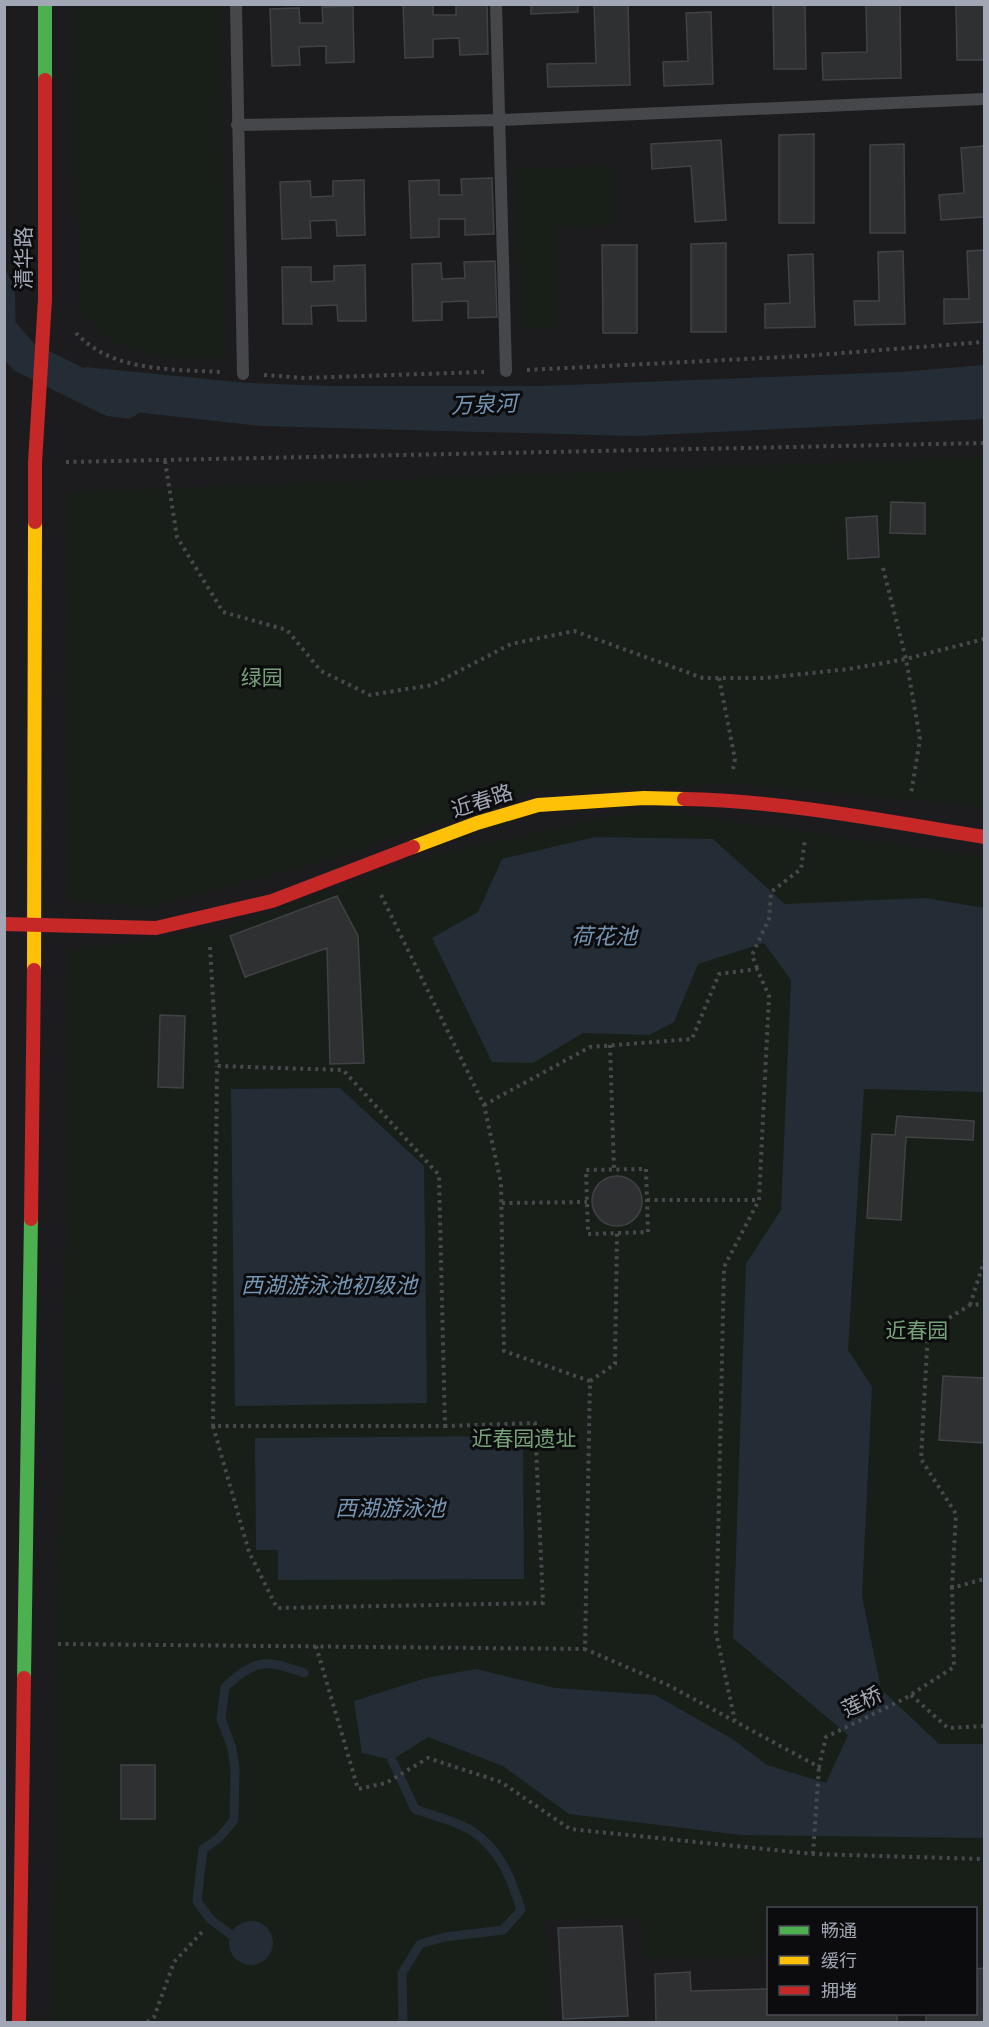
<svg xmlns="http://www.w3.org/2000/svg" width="989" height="2027" font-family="Helvetica,'Noto Sans SC',sans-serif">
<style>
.built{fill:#1c1c1e;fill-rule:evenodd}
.green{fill:#181f19}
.water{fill:#242d35}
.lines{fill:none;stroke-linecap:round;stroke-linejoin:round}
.stream{stroke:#242d35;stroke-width:9}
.canal{stroke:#242d35;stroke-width:33}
.building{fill:#2f3032;stroke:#404246;stroke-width:1.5}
.path{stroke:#47494d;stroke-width:4;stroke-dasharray:3 4.5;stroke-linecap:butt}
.lane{stroke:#46474b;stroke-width:12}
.fast{stroke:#4caf50;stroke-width:14}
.slow{stroke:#ffc107;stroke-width:14}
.jam{stroke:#c62828;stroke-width:14}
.labels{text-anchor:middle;stroke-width:6;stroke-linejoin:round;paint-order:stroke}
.street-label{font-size:21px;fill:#a1a7b5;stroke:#0c0c0e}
.park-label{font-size:21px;fill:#76a279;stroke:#0c0c0e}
.water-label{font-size:22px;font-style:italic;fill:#7496b4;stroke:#0c0c0e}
</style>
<rect width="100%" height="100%" fill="#121212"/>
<path class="built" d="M5,5H984V2022H5ZM768,1908H976V2014H768Z"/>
<path class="green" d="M75,5H220L226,358H164L112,342L79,308Z
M611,166L613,225L554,226L557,328L521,329L517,168Z
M984,457V807L745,784L532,790L336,858L147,907L67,901L68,492Z
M647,809L984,857V1953H976V1908H768V1956L644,1958L641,1917L546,1920L552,2018L555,2022H53L71,950L222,928L431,855Z"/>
<path class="water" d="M4,267L15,289L16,357L5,360Z
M984,365V419L634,436L261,426L107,409L83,398L85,367L248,383L331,386H541L899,372Z
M595,837L713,839L785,904L925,898L984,908V1092L864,1089L848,1350L872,1387L862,1596L881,1689L939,1744H984V1838L741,1835L569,1814L503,1766L428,1737L392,1760L362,1753L354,1701L426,1678L476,1669L555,1688L655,1695L734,1740L767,1765L826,1783L848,1735L733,1638L746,1264L781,1210L791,980L764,943L698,964L674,1022L649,1035L583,1033L533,1063L492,1062L432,938L478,912L502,859Z
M340,1088L424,1166L427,1403L235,1406L231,1089Z
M523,1436L524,1579L278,1580V1550H256L255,1438Z
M229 1943a22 22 0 1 1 44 0a22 22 0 1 1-44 0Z"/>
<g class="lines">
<path class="stream" d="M392,1760L415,1809C433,1816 456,1821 472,1831C500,1849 512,1880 521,1910L503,1930L445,1937L420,1944L402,1973L403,2022
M230,1934L210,1919L197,1901L203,1849L219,1838L234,1820L235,1769L232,1748L221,1719L225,1687C256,1659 265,1659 304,1673"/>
<path class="canal" d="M4,334L24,357L111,400L126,402"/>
</g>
<path class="building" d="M403,4H433V15H456V4H487L488,54L460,55L459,38L433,39V57L405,58Z
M531,4H578V12L531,14Z
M594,4H628L630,85L548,87L547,64L596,63Z
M773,4H805L806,69H774Z
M866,4H900L901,78L823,80L822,53L867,52Z
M956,4H984V60H957Z
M353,6L354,62L326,63V46L299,47L300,65L272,66L270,9L299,8L300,23H323L322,7Z
M711,12L713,84L664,86L663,62L688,61L686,13Z
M814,134V223H779V135Z
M721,140L726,220L695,222L691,166L652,169L651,144Z
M904,144L905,233H870V145Z
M984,146V217L941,220L939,195L964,193L961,148Z
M492,178L494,234L465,235V219H439V237L411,238L409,181L439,180V195H462L461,179Z
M364,180L365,235L337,236L336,220L310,221L311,238L282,239L280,182L310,181L311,197L333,196V181Z
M726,243V332H691V244Z
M602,245H637V333H603Z
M984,250V322L944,324V299H969L967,251Z
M903,251L905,324L855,325L854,301H879L878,252Z
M813,254L815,327L765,328V304L790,303L788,255Z
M495,261L497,317L468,318V301L442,302V320L413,321L412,264L441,263L442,279L465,278L464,262Z
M365,265L366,321H338L337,305L311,306L312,324H283L282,267H311V282L334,281V266Z
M891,502L925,503V534L890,533Z
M877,516L879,557L848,559L846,518Z
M337,896L358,936L364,1063L330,1064L327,948L245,977L230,936Z
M160,1015L185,1016L183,1088L158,1087Z
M897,1116L974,1121L973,1140L906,1137L901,1220L867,1218L872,1134L895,1135Z
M592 1201a25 25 0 1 1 50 0a25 25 0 1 1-50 0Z
M943,1376L984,1378V1443L939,1440Z
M121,1765H155V1819H121Z
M622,1926L628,2016L563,2019L558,1928Z
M984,1968V2022H926V2014H976V1969Z
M690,1972L691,1991L768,1989V2014H897V2022H656L655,1974Z"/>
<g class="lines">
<path class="path" d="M76,333C112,372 171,369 220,372
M527,370L804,356L984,342
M264,375L305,378L484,372
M165,461L177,537L223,612L287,630L321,671L370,695L432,685L511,644L574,631L703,678H765L849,669L906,659L984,639
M66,462L984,443
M883,568L906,659L920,739L911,794
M719,678L735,759L733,769
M381,895L484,1105L501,1183L504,1351L590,1381L585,1649L668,1685L819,1767L826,1737L904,1699L954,1667L952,1588L984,1579
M210,947L217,1066L343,1070L439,1175L445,1426H213L217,1066
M757,968L752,955L769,919L771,892L801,869L805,839
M610,1045L614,1170
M484,1105L590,1047L692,1039L719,974L757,969L769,996L759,1200L724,1267L716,1633L735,1721
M646,1169L648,1232L588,1234L586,1170Z
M647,1200H759
M502,1203L587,1202
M970,1305L984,1261
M590,1381L615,1364L617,1233
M213,1426L249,1552L277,1608L543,1603L535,1423L445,1426
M952,1588L956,1514L921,1459L928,1331L970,1305L984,1304
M58,1644L585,1649
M316,1646L358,1789L386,1783L428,1758L501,1782L570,1829L813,1854L984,1859
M911,1695L948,1728L984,1726
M813,1854L819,1767
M147,2022L154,2017L174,1962L202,1932"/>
<path class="lane" d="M236,4L243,374
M496,4L506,371
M237,125L500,120L984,99"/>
<path class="fast" d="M45,4V80
M24,1678L31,1219"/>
<path class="slow" d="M413,847L477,823L538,805L644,798L684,799
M34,970L35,522"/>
<path class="jam" d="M35,522V463L45,299V80
M684,799C785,801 885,821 984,837
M4,924L156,928L272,901L413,847
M31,1219L34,970
M19,2022L24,1678"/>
</g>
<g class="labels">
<g class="street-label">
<text transform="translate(24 258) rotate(-90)" y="7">清华路</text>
<text transform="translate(482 801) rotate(-18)" y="7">近春路</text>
<text transform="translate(862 1702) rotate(-26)" y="7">莲桥</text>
</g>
<g class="park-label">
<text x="262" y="685">绿园</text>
<text x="917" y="1338">近春园</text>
<text x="524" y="1446">近春园遗址</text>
</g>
<g class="water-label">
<text transform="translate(484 404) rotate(-2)" y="8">万泉河</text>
<text x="604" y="944">荷花池</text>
<text x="329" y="1293">西湖游泳池初级池</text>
<text x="390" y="1516">西湖游泳池</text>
</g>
</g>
<rect width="989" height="2027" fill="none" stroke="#a1a7b5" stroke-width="12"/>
<rect x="767" y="1907" width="210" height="108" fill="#0c0c0e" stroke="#484a51" stroke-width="1.5"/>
<rect x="779" y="1926" width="30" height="9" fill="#4caf50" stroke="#484a51" stroke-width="1.5"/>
<text x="821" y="1937" font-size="18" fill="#a1a7b5">畅通</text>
<rect x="779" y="1956" width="30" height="9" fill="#ffc107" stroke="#484a51" stroke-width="1.5"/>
<text x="821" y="1967" font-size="18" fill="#a1a7b5">缓行</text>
<rect x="779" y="1986" width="30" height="9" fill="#c62828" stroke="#484a51" stroke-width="1.5"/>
<text x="821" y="1997" font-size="18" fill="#a1a7b5">拥堵</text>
</svg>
